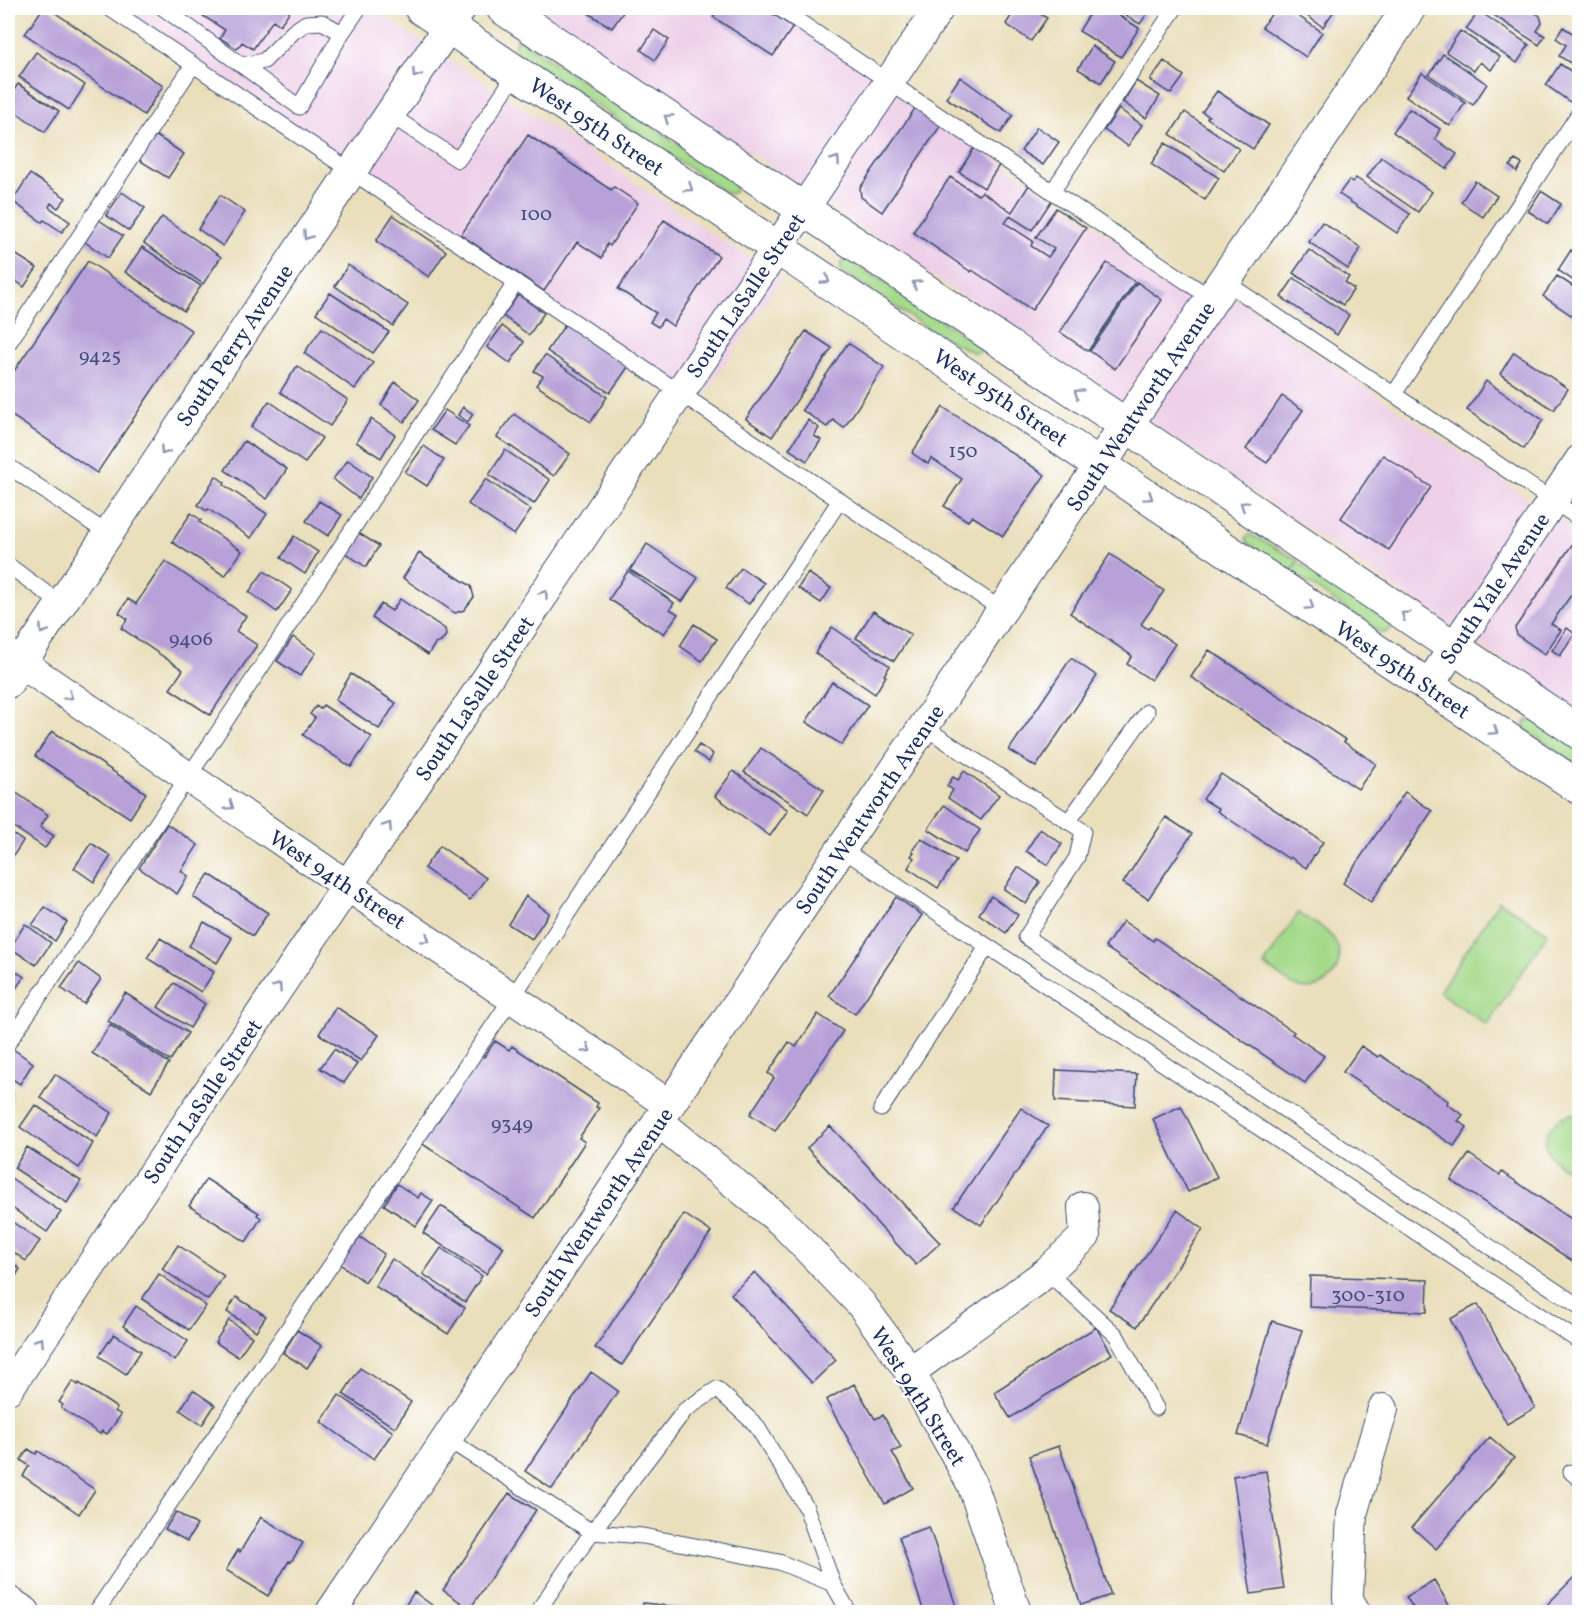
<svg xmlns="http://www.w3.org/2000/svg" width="1587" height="1620" font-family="Vollkorn,serif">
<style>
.built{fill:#eed0e8}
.green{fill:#a5da8b;stroke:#608474;stroke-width:1.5}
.building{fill:#b7a1d8}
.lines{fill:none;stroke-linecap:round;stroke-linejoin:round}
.service-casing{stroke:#3a496c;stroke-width:17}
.minor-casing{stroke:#3a496c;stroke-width:32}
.tertiary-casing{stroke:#3a496c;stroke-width:35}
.primary-casing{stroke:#3a496c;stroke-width:35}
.service{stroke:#fff;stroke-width:15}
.minor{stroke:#fff;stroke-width:30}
.tertiary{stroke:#fff;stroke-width:33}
.primary{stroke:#fff;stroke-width:33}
.oneway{stroke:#8d97ae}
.labels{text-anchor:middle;stroke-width:4.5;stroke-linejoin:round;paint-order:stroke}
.number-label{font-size:20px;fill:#424c7c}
.street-label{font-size:22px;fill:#1b2f5e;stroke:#fff}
</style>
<rect width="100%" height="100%" fill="#fff"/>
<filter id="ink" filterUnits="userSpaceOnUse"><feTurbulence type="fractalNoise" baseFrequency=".0167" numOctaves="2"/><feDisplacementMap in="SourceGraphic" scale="12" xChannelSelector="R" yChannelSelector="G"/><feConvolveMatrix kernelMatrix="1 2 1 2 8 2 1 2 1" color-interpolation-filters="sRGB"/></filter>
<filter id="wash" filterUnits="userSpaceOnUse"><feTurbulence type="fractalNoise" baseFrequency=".008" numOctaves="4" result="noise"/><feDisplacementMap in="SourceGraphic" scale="24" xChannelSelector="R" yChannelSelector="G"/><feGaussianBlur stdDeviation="1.35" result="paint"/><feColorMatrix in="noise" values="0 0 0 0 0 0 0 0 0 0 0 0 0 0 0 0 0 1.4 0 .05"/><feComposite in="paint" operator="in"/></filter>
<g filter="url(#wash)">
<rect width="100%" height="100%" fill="#eadfbb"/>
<path class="built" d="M108,8H371L781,279L698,405Z
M536,8H774L1224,314L1233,297L1579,533V712Z"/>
<path class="green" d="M517,39H519L736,183L735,191L731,194L726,193L516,51L514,45Z
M848,258L982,348L980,352L974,353L928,329L841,270V263Z
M1248,535H1251L1299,560L1291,572L1247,543L1246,538Z
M1302,564L1391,624V628L1387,632L1381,633L1295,574L1294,569L1297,565Z
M1532,719L1579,751V766L1525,729L1524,724L1527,720Z
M1499,901L1548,933L1487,1025L1439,992Z
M1298,913C1310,921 1327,928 1335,941C1350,967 1322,998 1295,986C1284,981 1274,971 1264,965Z
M1573,1114L1579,1115L1580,1172L1577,1175C1566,1169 1553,1163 1548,1151C1539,1133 1557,1116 1573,1114Z"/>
<g id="blocks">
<path class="building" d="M43,8H48L163,86L144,115L25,34Z
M191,8H292L280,25L273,20L253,49L242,42L237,49L220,38L225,30Z
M592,8H626L612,28L588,13Z
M719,8H764L793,27L773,56L713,17Z
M1016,8H1030L1047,18L1031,41L1006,24Z
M1093,8H1107L1139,28L1121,57L1079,31Z
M1114,8H1151L1140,24Z
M1276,8H1286L1322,32L1306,57L1262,27Z
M1296,8H1336L1323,27Z
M1483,8H1528L1540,16L1542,23L1537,31L1545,36L1539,45Z
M1479,11L1529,45L1517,63L1466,29Z
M1563,27L1580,38V69L1559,56L1566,45L1556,38Z
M654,30L669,40L655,60L641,50Z
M1460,31L1500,57L1491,70L1480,62L1474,71L1446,52Z
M1092,46L1115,61L1101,83L1078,69Z
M36,52L85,85L69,110L19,77Z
M1443,54L1487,84L1473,105L1429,75Z
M1164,61L1184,76L1171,94L1150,80Z
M1560,64L1580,77V88L1570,102L1546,85Z
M1422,73L1465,103L1450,126L1406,96Z
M960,77L1013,115L1001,133L946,98Z
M1136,81L1160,96L1146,118L1123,102Z
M18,84L59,111L45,132L8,107V99Z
M1217,91L1269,125L1253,149L1207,118L1209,116L1202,112Z
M916,107L941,125L882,212L861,197L860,188Z
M1119,109L1142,125L1128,146L1104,130Z
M1409,109L1440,129L1435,139L1457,154L1447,169L1393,132Z
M1185,112L1239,149L1224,171L1170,134Z
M1037,127L1059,142L1043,165L1021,151Z
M155,135L184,154L168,178L139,160Z
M528,135L611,190L614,187L638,203L610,246L607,244L602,258L577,242L544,291L461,235Z
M1165,143L1219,178L1205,200L1151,164Z
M974,148L1000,164L984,188L959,172Z
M1381,157L1432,192L1418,212L1367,177Z
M1515,160L1522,164L1517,172L1510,166Z
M30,174L66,198L58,208L51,203L49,207L70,222L62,232L44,220L42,222L12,201Z
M950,177L978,195L982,192L1012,212L1029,185L1052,200L1032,230L1010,216L1005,223L1033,241L1031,246L1048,257L1054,249L1036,237L1056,208L1086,228L1032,310L972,270L971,272L913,232Z
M1356,178L1410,214L1397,233L1339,194L1349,180L1353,182Z
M1475,181L1497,196L1483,217L1461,202Z
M1541,191L1561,204L1548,224L1528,211Z
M122,192L145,208L129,231L106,215Z
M220,195L245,212L223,246L198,229Z
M393,215L446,251L429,277L376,241Z
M162,217L221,257L203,284L144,243Z
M99,220L123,236L108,258L85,242Z
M664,220L719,256L673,326L663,319L658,327L650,322L656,313L618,289Z
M1322,222L1361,248L1348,269L1309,242Z
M142,247L201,286L184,311L125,272Z
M9,250L37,268L24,287L8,275Z
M1309,250L1349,277L1345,283L1354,289L1343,305L1293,273Z
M1571,250L1580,255V285L1558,270Z
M88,261L192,331L97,473L8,413V380Z
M1107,263L1135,282L1088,351L1060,332Z
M348,265L408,305L393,326L335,286Z
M1557,276L1580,291V321L1543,296Z
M1294,278L1349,315L1337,335L1281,297Z
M1137,282L1162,300L1115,369L1090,351Z
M330,293L389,332L373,353L316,313Z
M518,295L544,313L529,335L503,316Z
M566,323L628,367L610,393L547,351Z
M502,326L524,342L510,363L487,347Z
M322,328L373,363L355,389L304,353Z
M806,331L832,348L772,437L746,419Z
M848,343L884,367L844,428L833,420L827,427L802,410Z
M1514,352L1568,389L1554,410L1500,374Z
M545,355L607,397L591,422L536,385L543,376L534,371Z
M297,366L348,400L330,426L280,392Z
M1486,381L1543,420L1524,449L1467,410Z
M395,382L419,400L404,422L381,405Z
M1282,396L1303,410L1267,463L1246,449Z
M269,401L322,438L305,463L251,427Z
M463,407L473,414L468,422L458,415Z
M943,407L1045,475L1003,536L972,516L968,521L944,506L962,479L931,458L928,464L912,453Z
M445,410L469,426L455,445L431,430Z
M514,414L570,454L554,476L497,437Z
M371,419L395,435L381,458L356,442Z
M808,420L819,428L814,436L821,440L807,461L789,449Z
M244,441L287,469L267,499L225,470Z
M424,446L444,460L427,486L405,472Z
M505,450L550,480L534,504L489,475Z
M1383,455L1431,487L1389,550L1341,518Z
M348,460L372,477L359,499L333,479Z
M216,476L225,483L224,485L267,514L251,538L208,509L207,511L198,505Z
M486,479L531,510L514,535L468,504Z
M319,501L342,515L328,536L306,521Z
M191,513L201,520L199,522L242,551L225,576L172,542Z
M357,532L379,546L366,567L344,552Z
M1580,533V582L1551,624L1561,630L1545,654L1517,635L1515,628Z
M294,536L318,552L305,574L281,558Z
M647,544L698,578L682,602L630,570Z
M419,553L471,586L474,597L464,610L455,613L403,578Z
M1110,554L1164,591L1141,624L1148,629L1150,627L1175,644L1151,680L1127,664L1132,656L1070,613Z
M165,561L246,616L236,631L257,645L210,715L170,689L183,670L121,628L128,619L119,613L128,599L136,604Z
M741,568L764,583L749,604L726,588Z
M264,571L292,590L277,612L249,592Z
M628,571L674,603L670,609L678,614L664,634L657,629L656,630L609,599Z
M808,573L831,588L821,603L798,588Z
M400,599L445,629L446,635L441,642L435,644L428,655L372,618L381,604L392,611Z
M873,611L911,635L894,661L856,638Z
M694,624L717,639L702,661L680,646Z
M832,627L890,666L884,675L886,676L875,694L815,653Z
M1567,628L1575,634L1560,656L1552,650Z
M293,637L316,653L300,676L277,661Z
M1209,650L1346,740L1344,742L1376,764L1358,789L1191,677Z
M1071,658L1097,676L1036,767L1009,750Z
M351,674L396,703L379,729L335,700Z
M832,682L868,705L842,745L806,722Z
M323,705L372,737L351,767L303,735L315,718L310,714L316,706L320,709Z
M52,731L146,793L130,818L35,756Z
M699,745L713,754L709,762L694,752Z
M761,748L824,790L808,814L744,772Z
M733,771L788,810L770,836L715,796Z
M964,771L999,795L981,820L948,798L953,790L947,786L953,777L958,780Z
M1221,774L1323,842L1306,868L1290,857L1289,859L1217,811L1219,809L1203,799Z
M8,787L48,815L40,827L54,836L45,848L8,823Z
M1405,792L1432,811L1371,902L1343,883Z
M944,805L980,830L965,853L928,829Z
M1166,817L1192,834L1148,899L1123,883Z
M167,824L198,845L181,871L188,876L177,894L139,868Z
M1040,829L1062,844L1048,865L1026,851Z
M8,831L23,841L8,864Z
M921,838L956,861L938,888L908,868L914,858L911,856L914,852L912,851Z
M91,843L111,856L94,882L74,868Z
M440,846L486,878L470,900L424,868Z
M1018,867L1040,882L1026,904L1004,889Z
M209,874L268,913L253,936L193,897Z
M526,896L549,913L532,939L508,924Z
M991,896L1018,915L1006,933L979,914Z
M896,897L922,915L855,1014L829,996Z
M45,907L67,922L55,941L32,925Z
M1123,921L1153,941L1155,938L1294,1032L1292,1034L1324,1056L1305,1083L1105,947Z
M204,922L232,938L217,963L189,946Z
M25,924L51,943L36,965L10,948Z
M160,938L214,972L201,992L147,958Z
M79,963L101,979L84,1004L61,988Z
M8,966L24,977L9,998L8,997Z
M174,983L205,1004L190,1028L158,1007Z
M125,993L188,1033L170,1061L108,1021Z
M336,1007L379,1035L361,1061L319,1034Z
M818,1014L843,1031L775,1131L750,1114L774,1078L768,1073L789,1042L796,1047Z
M110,1025L169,1063L151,1091L92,1053Z
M495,1041L509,1050L512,1046L598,1103L596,1107L599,1108L579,1138L585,1142L535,1218L421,1143L480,1054L484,1057Z
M1361,1046L1378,1057L1380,1055L1448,1101L1447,1104L1463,1115L1458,1121L1467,1127L1454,1146L1343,1072Z
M13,1049L33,1063L20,1084L8,1076V1058Z
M334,1049L357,1064L344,1083L320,1068Z
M1056,1070L1137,1074L1135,1106L1055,1101Z
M55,1074L112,1113L97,1137L40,1097Z
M8,1089L13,1093L8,1102Z
M35,1105L93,1143L79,1168L20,1127Z
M1181,1106L1217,1177L1188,1192L1153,1119Z
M1021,1108L1048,1126L981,1225L954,1207Z
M830,1126L940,1243L916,1265L807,1148Z
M27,1147L81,1181L67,1203L14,1168Z
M1469,1154L1500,1175L1502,1172L1580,1225V1266L1451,1180Z
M8,1176L61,1212L47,1232L8,1205Z
M206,1179L259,1213L257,1215L261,1218L246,1242L189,1206Z
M397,1184L418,1198L421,1193L433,1201L416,1226L384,1205Z
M441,1206L504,1247L486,1274L423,1233Z
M1177,1210L1203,1229L1137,1327L1109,1309Z
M684,1214L711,1232L622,1365L595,1348Z
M8,1219L40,1241L26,1261L8,1248Z
M360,1237L384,1254L365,1282L340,1264Z
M178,1245L224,1276L208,1300L162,1269Z
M441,1248L482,1276L465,1302L423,1274Z
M392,1259L465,1308L448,1334L375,1286Z
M8,1260L20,1269L8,1289Z
M755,1272L836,1360L812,1383L731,1294Z
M159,1274L206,1306L189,1330L142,1299Z
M1310,1276L1428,1280L1427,1312L1309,1307Z
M236,1297L266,1316L256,1331L227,1312Z
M1478,1304L1535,1408L1507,1424L1450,1319Z
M136,1306L188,1341L175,1361L123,1326Z
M229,1320L252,1337L238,1357L215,1342Z
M1272,1321L1302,1330L1267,1444L1238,1435Z
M1096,1327L1112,1354L1010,1418L994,1392Z
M297,1330L322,1346L307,1368L283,1353Z
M114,1334L141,1351L126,1374L99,1356Z
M360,1368L411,1402L395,1428L343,1394Z
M591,1372L618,1391L552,1489L525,1471Z
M73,1381L78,1385L79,1383L117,1408L115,1411L121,1415L107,1434L102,1431L100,1434L61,1408L63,1405L59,1402Z
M854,1384L875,1419L883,1415L901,1448L892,1452L913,1488L885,1504L826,1400Z
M193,1390L215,1405L202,1425L180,1410Z
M339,1395L393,1432L374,1459L321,1422Z
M1490,1437L1514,1458L1436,1549L1412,1527Z
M1059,1446L1111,1595L1081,1605L1029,1456Z
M28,1449L36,1454L38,1451L95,1490L79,1514L23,1476L29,1466L21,1460Z
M1266,1471L1284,1589L1251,1594L1233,1476Z
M509,1493L536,1510L470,1609L443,1590Z
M176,1512L197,1525L187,1541L165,1529Z
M261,1517L303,1543L291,1562L289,1561L268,1596L226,1570L238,1550L240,1552Z
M929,1527L958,1612H924L899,1537Z
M1580,1571V1612H1540L1578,1573Z
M1434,1580L1453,1612H1416L1406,1597Z
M414,1592L440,1611L439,1612H401Z
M643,1603L714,1611V1612H642Z"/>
</g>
</g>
<g filter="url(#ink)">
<use href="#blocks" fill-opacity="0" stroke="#3a496c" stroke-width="1.5"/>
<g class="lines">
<g class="service-casing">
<path id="service" d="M109,8L1002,610
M163,8L299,107L342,33L359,8
M779,8L1212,299
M242,65L264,61L293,32L306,23L322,22L342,33
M389,114L458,160L517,72
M1052,192L1175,8
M1224,281L1580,519
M8,344L193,65
M1394,394L1580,112
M8,466L108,534
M8,565L61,604
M924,727L1083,831L1077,857L1026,937L1580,1307
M1068,822L1147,712
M842,849L1580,1342
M8,1043L207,749L516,282
M881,1109L987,947
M1047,1272L1116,1335L1156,1408
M447,1439L592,1532L643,1536L779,1562L833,1584L849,1612
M1571,1472L1580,1480
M96,1612L512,998L840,500
M537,1612L592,1532L685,1410L717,1389L756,1425L806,1507L833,1584"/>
</g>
<g class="minor-casing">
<path id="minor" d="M8,654L669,1105
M8,683L461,8
M1428,686L1580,460
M658,1121L782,1222L861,1304L910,1372L972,1484L1016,1612
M910,1372L1047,1272L1085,1236L1083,1207
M8,1389L939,8
M8,1601L25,1612
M331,1612L644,1143L1100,464
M1355,1612L1348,1599V1594L1352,1514L1383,1409"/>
</g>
<g class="tertiary-casing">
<path id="tertiary" d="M1100,464L1409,8"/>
</g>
<g class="primary-casing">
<path id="primary" d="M421,8L1580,788
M503,8L1126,425L1580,733"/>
</g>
<use href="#service" class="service"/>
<use href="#minor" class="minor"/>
<use href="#tertiary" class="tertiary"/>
<use href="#primary" class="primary"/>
</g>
<defs><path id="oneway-chevron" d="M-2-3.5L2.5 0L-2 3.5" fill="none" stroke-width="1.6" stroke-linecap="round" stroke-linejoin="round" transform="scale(1.5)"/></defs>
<g class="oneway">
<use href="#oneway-chevron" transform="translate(416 74) rotate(124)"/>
<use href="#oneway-chevron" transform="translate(668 118) rotate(-146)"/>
<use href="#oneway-chevron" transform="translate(836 160) rotate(-56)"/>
<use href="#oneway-chevron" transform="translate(689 188) rotate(34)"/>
<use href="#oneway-chevron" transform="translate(307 236) rotate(124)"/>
<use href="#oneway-chevron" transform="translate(826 280) rotate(34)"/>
<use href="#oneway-chevron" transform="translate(916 284) rotate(-146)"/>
<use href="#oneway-chevron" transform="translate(1078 393) rotate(-146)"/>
<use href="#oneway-chevron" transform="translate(164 451) rotate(124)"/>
<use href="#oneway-chevron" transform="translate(1149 497) rotate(34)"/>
<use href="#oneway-chevron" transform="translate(1244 505) rotate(-146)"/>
<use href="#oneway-chevron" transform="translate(544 594) rotate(-56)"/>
<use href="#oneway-chevron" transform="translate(1310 606) rotate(34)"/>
<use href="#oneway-chevron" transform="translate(1405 615) rotate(-146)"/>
<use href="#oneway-chevron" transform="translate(43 630) rotate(124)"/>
<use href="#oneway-chevron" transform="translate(69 696) rotate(34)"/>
<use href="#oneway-chevron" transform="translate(1494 731) rotate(34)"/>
<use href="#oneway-chevron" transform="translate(230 806) rotate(34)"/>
<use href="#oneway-chevron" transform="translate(388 826) rotate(-56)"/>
<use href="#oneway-chevron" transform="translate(426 939) rotate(34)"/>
<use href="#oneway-chevron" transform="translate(278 987) rotate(-56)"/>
<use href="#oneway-chevron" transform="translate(587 1049) rotate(34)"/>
<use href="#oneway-chevron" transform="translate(40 1341) rotate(-56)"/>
</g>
</g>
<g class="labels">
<g class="number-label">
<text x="536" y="220">100</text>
<text x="100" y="362">9425</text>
<text x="963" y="457">150</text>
<text x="191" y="645">9406</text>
<text x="512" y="1130">9349</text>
<text x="1368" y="1301">300-310</text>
</g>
<g class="street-label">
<text transform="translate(597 126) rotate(34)" y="8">West 95th Street</text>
<text transform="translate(745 295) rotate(-56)" y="8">South LaSalle Street</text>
<text transform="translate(234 345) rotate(-56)" y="8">South Perry Avenue</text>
<text transform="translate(1001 397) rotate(34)" y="8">West 95th Street</text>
<text transform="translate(1140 406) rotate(-56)" y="8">South Wentworth Avenue</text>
<text transform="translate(1494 588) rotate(-56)" y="8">South Yale Avenue</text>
<text transform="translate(1403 669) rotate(34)" y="8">West 95th Street</text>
<text transform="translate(474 698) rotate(-56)" y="8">South LaSalle Street</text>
<text transform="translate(869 809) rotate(-56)" y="8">South Wentworth Avenue</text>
<text transform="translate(338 879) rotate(34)" y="8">West 94th Street</text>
<text transform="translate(202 1101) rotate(-56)" y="8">South LaSalle Street</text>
<text transform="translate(598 1212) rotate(-56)" y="8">South Wentworth Avenue</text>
<text transform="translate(919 1396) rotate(58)" y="8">West 94th Street</text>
</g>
</g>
<rect width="1587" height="1620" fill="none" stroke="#fff" stroke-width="30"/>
</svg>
